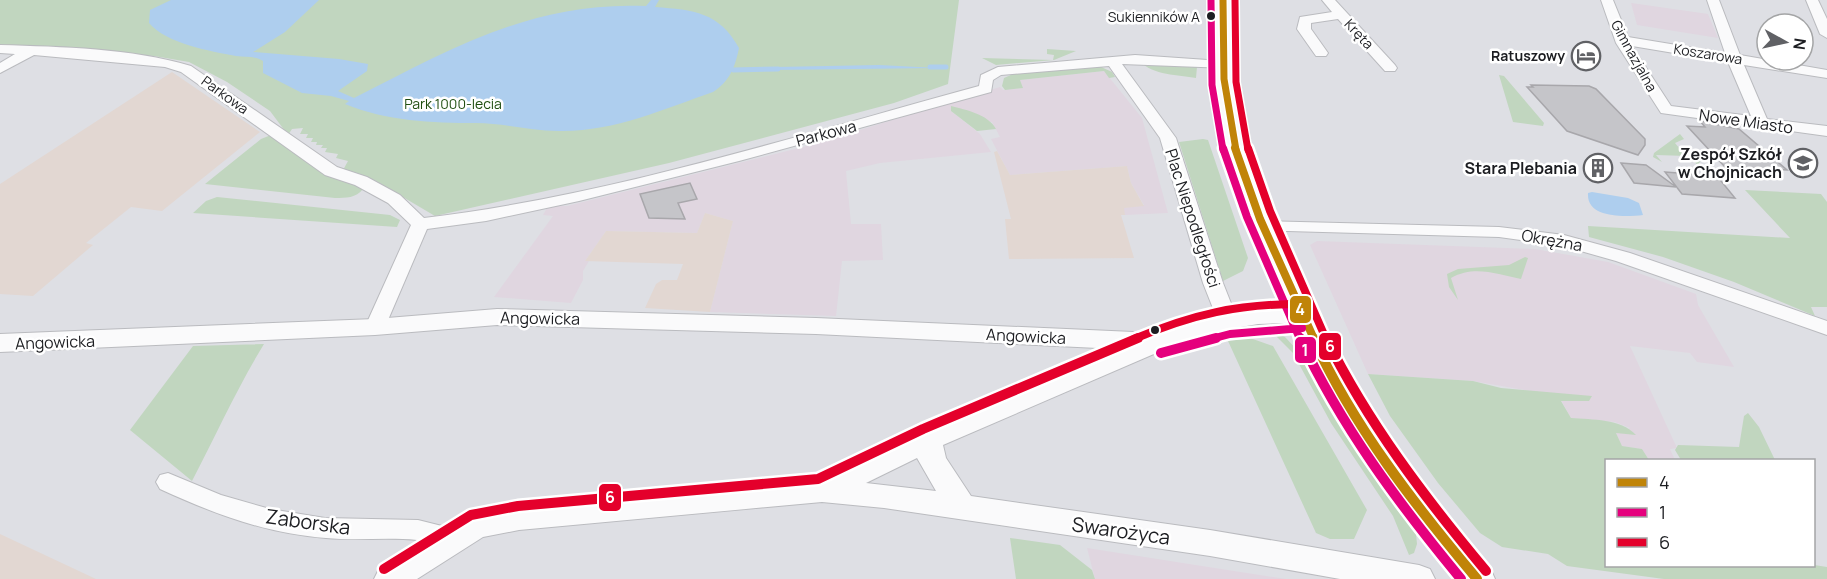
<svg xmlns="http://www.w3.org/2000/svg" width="1827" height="579" font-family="Manrope,sans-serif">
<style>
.commercial{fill:#e0d6e0}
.industrial{fill:#e2d7d2}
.green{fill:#c1d6bf}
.water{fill:#aeceee}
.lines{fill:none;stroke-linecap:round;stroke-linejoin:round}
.stream{stroke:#aeceee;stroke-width:5}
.building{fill:#c5c5c9;stroke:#a8a7ab;stroke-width:1.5}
.minor-casing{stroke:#babbbf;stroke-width:2}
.tertiary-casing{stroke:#babbbf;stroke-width:2}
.secondary-casing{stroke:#babbbf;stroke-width:2}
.minor{fill:#fafafb;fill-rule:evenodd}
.tertiary{fill:#fafafb;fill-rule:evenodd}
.secondary{fill:#fafafb;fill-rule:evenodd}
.bus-1-far2-casing{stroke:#fff;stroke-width:10}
.bus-1-far1-casing{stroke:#fff;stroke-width:13}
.bus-1-casing{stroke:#fff;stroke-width:15}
.bus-2-far2-casing{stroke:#fff;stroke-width:10}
.bus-2-far1-casing{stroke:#fff;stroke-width:13}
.bus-2-casing{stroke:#fff;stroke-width:15}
.bus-3-far2-casing{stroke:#fff;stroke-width:10}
.bus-3-far1-casing{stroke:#fff;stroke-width:13}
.bus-3-casing{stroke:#fff;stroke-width:15}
.bus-1-far2{stroke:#c08408;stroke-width:7}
.bus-1-far1{stroke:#c08408;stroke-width:8}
.bus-1{stroke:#c08408;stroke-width:10}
.bus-2-far2{stroke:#e5007d;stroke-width:7}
.bus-2-far1{stroke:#e5007d;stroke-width:8}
.bus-2{stroke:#e5007d;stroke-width:10}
.bus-3-far2{stroke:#e4002b;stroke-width:7}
.bus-3-far1{stroke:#e4002b;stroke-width:8}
.bus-3{stroke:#e4002b;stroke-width:10}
.bus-dot{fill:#1c1d21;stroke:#fff;stroke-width:2}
.labels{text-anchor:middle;stroke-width:5;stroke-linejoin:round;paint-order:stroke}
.bus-label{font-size:14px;fill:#1c1d21;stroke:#fff;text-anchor:end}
.far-street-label{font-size:14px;fill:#1c1d21;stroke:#fff}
.far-poi-label{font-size:14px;font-weight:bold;fill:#1c1d21;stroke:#fff;text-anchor:end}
.far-park-label{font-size:14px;fill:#1f4d10;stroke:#fff}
.street-label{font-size:16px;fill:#1c1d21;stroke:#fff}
.poi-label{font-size:16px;font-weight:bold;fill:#1c1d21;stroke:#fff;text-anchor:end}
.near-street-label{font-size:20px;fill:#1c1d21;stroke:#fff}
.line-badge{stroke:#fff;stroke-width:2}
.badge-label{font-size:16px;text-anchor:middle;font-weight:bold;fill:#fff}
</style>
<rect width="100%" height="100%" fill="#dedfe4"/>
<path class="commercial" d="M1631,3L1708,14L1718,38L1637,25Z
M1104,71L1142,118L1168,213L1125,215L1123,208L1144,205L1131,183L1127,166L1010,175L991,139L1000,137L992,122L951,111L980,134L991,152L880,163L846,171L851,224H881L883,260L842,261L836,316L710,312L733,221L705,213L697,233L606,231L585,261H589L583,271V280L571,303L494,297L553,216L543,215L548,206H567L811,145L1000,87L1003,90L1023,88L1020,80Z
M1317,241L1535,249L1608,262L1696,294L1698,305L1734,367L1697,362L1690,353L1630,346L1677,448L1670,449L1675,460H1649L1642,449L1622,446L1616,433L1630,428L1615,422L1571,418L1561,400L1588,401L1473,381L1368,374L1310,245Z
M1087,548L1266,576L1286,579H1095Z"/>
<path class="industrial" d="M172,72L260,132L162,211L131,207L86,243L93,245L33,296L0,294V184Z
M997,151L1010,175L1127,166L1131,183L1144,206L1124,208L1125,215H1121L1134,258L1009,259L1005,219H1011L994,152Z
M705,213L733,221L710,312L645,308L656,284L662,280H677L683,264L585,261L606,231L697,233Z
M0,534L96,579H0Z"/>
<path class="green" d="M0,0H959L948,84L894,103L669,163L435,216L374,180L342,172L348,161L336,158L338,154L325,152L327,148H321L323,145H316L317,142H311L313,138H306L308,134H300L303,128L292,129L288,135L270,111L227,82L189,62L154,56L0,45Z
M1047,49L1076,51L1054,60L996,65L982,58L1053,60L1054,55L1047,54Z
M1141,62L1197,67L1196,78C1179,75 1152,75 1141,62Z
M1099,66L1112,72L1115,77L1109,78L1104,71L1020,80L1023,88L1005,90L1002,86L1004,78L1013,74Z
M1499,75L1504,76L1544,123L1543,126L1513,122Z
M951,106C966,110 988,114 996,129L977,131L951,111Z
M1680,134L1684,139L1675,143L1685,155L1695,152L1701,160L1698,165L1687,156L1656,155L1662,162L1653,157L1654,153Z
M271,135L354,182L363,189C356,198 346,198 335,198L205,184L261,139Z
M1203,139L1208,140L1248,258L1243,271L1223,281L1179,142Z
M1745,190L1821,194L1827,202V307H1811L1815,316L1734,282L1663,257L1589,237L1588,226L1790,238Z
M217,197L390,215L400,220L397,227L193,213L206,201Z
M1525,257L1528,258L1521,279C1497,274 1474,265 1451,278L1458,300L1449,287L1447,274L1458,269L1509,265Z
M1271,331L1285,337L1300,353L1356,450L1416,534L1417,544L1414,553L1409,555L1393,516L1331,423L1293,353Z
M1250,338L1273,346L1367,510L1354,539H1330L1316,533L1228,341Z
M264,344C237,388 216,435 192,481L130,430L193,346Z
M1368,374L1473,381L1501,388L1592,396L1589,401H1561L1571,418C1593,420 1620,418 1636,435L1616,433L1622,446L1642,449L1649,460H1606V566L1814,565L1827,567V579H1664L1567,566L1548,554L1502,547L1480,533L1438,483L1390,416Z
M1748,413L1759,427L1775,460H1681L1675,450L1678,445L1739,447L1744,416Z
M1010,538L1060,545L1092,570L1095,579H1016Z"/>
<path class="water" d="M171,0H319L285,32L253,52L339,59L368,64L367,71L338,91L354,98C451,49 533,1 646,6L651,0H659L655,7C694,10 719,12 739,48C735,67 730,81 713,92C664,109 615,131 563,131C534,132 505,123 476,123C432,123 386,121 345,104L349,101L331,96L302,93L263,73V61C255,56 246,57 236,56C210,51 167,44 149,23L150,10Z
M879,65L938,68L770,70L775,67Z
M1592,192L1628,198L1639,203L1643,215C1626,217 1586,219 1588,193Z"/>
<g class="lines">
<path class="stream" d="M930,67H946
M733,70L778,69"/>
</g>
<path class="building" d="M1531,85L1589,86L1596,89L1645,139V145L1638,155L1567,131L1527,87H1533Z
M1700,121L1739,129L1787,170L1725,167L1687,126L1705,127Z
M1621,163L1646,165L1676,187L1634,183Z
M1665,172L1717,176L1735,198L1682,194Z
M690,183L697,199L678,203L685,219L649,218L640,194Z"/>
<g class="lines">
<g class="minor-casing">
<path id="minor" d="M1322,0H1335L1395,65L1397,68L1395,71H1385L1338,19L1311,23V29L1328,53L1326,56H1316L1297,29L1300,17L1332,12Z
M1601,0H1613L1628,37L1725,53L1707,0H1719L1740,55L1827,70V78L1744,65L1767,119L1827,126V136L1661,113L1616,43ZM1632,46L1728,62L1751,116L1671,106Z
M1806,0H1818L1827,19V38L1820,34Z
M0,45C63,47 130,48 191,66L337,167L367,177L400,195L424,218C609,196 799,135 979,86L981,75L998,67L1135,55L1222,61L1227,62V68L1122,64L1176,138L1223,283L1238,321L1235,326H1221L1218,321L1203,283L1160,138L1109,66L1001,75L993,80L991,92L739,161L579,201L486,221L427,229L385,327L382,332H368L365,327L411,225L388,203L355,185L325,175L181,72L165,67L34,55L0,73V63L15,54L0,53Z
M1263,221L1499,227L1564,235L1630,253L1827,321V335L1616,261L1563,246L1499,237L1257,230L1254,226Z
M168,473L221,495L270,509L325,518L418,520L462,531L466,538L462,545C447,551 433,542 417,540C387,537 356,541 326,538C267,534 212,513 160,489L156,482L160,475Z"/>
</g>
<g class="tertiary-casing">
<path id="tertiary" d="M1258,308L1311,310L1314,316L1311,322L1258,324L1229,329L1177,344L943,445L946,458L971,496L1210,530L1419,565L1430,569L1435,579H1340L1210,556L884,508L822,502L519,530L483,537L417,579H374L379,569L465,517L519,506L817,479L918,432L1118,349L816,334L497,325L375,335L0,352V334L375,319L497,309L816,318L1156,333L1228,313ZM917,458L936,491L866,483Z"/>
</g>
<g class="secondary-casing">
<path id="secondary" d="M1214,0H1232C1232,38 1231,76 1238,114C1247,160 1266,204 1285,247C1306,294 1326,342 1353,386C1392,452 1440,510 1490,568L1495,579H1455L1393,498L1344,424L1308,359L1265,260L1233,178L1219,127L1213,79Z"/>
</g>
<use href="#minor" class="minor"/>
<use href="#tertiary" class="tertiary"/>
<use href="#secondary" class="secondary"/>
<g class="bus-1-far2-casing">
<path id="bus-1-far2" d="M1223,0L1224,79L1236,150"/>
</g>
<g class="bus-1-far1-casing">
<path id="bus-1-far1" d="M1235,148L1260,219L1314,339"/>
</g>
<g class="bus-1-casing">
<path id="bus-1" d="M1313,338C1354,427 1414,504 1477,579"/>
</g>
<g class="bus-2-far2-casing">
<path id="bus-2-far2" d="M1211,0L1212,85L1223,150"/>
</g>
<g class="bus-2-far1-casing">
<path id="bus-2-far1" d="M1223,148L1247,217L1300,339
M1211,339L1230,334L1302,328"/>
</g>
<g class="bus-2-casing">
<path id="bus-2" d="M1300,338C1341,426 1399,504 1461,579
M1161,353L1216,338"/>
</g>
<g class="bus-3-far2-casing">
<path id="bus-3-far2" d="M1235,0L1236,82L1248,150"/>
</g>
<g class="bus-3-far1-casing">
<path id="bus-3-far1" d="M1248,148L1270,211L1326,339
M1134,339C1193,314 1238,304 1302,304"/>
</g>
<g class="bus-3-casing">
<path id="bus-3" d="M1326,338C1368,423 1425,498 1486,571
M384,569L471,515L518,506L818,479L923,429L1138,338"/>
</g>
<use href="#bus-1-far2" class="bus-1-far2"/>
<use href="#bus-1-far1" class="bus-1-far1"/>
<use href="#bus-1" class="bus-1"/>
<use href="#bus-2-far2" class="bus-2-far2"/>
<use href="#bus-2-far1" class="bus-2-far1"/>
<use href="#bus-2" class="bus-2"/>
<use href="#bus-3-far2" class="bus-3-far2"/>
<use href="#bus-3-far1" class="bus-3-far1"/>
<use href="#bus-3" class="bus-3"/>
</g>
<defs>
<g id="hotel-ring" transform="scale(1.5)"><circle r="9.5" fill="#fff" stroke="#606165" stroke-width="1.5"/><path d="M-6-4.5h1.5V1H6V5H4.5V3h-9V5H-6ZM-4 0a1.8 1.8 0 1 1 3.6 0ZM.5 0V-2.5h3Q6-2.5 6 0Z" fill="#606165"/></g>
<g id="school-ring" transform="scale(1.5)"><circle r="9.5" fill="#fff" stroke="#606165" stroke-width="1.5"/><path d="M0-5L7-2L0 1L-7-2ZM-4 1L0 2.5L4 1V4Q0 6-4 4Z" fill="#606165"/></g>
<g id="building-ring" transform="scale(1.5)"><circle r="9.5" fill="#fff" stroke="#606165" stroke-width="1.5"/><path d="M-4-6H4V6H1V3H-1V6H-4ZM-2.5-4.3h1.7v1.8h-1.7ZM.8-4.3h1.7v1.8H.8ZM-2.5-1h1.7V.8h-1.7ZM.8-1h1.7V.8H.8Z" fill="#606165"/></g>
</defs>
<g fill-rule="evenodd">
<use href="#hotel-ring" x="1586" y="56"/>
<use href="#school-ring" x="1803" y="163"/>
<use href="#building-ring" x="1598" y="168"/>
</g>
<g class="bus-dot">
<circle cx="1211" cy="16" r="5"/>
<circle cx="1155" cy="330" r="5"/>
</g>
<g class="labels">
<g class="bus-label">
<text x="1200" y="22">Sukienników A</text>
</g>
<g class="far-street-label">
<text transform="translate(1359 34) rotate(47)" y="5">Kręta</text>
<text transform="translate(1708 54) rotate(9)" y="5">Koszarowa</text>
<text transform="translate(1634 56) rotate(61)" y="5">Gimnazjalna</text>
<text transform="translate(225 95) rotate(36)" y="5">Parkowa</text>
</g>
<g class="far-poi-label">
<text x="1565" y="61">Ratuszowy</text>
</g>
<g class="far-park-label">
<text x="453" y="109">Park 1000-lecia</text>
</g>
<g class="street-label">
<text transform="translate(1746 121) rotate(8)" y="6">Nowe Miasto</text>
<text transform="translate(826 133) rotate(-15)" y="6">Parkowa</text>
<text transform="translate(1193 218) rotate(72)" y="6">Plac Niepodległości</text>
<text transform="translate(1552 240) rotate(10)" y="6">Okrężna</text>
<text transform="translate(540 318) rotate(1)" y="6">Angowicka</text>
<text transform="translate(1026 336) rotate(3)" y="6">Angowicka</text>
<text transform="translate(55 342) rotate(-2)" y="6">Angowicka</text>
</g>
<g class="poi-label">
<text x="1782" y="160">Zespół Szkół<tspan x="1782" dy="18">w Chojnicach</tspan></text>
<text x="1577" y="174">Stara Plebania</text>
</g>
<g class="near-street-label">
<text transform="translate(308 522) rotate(8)" y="7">Zaborska</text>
<text transform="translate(1121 531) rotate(8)" y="7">Swarożyca</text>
</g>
</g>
<g class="line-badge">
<rect x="1289" y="295" width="23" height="29" rx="6" fill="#c08408"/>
<rect x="1318" y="332" width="24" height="29" rx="6" fill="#e4002b"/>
<rect x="1294" y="336" width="23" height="28" rx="6" fill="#e5007d"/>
<rect x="598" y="483" width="24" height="29" rx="6" fill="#e4002b"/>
</g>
<g class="badge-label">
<text x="1300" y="315">4</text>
<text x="1330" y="352">6</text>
<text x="1305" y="356">1</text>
<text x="610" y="503">6</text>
</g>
<rect x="1605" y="459" width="210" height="108" fill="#ffffff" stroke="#a4a5a6" stroke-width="1.5"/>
<rect x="1617" y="478" width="30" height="9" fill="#c08408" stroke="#a4a5a6" stroke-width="1.5"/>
<text x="1659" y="489" font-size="18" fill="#1c1d21">4</text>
<rect x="1617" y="508" width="30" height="9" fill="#e5007d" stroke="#a4a5a6" stroke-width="1.5"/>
<text x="1659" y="519" font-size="18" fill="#1c1d21">1</text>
<rect x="1617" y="538" width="30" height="9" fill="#e4002b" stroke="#a4a5a6" stroke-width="1.5"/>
<text x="1659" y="549" font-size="18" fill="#1c1d21">6</text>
<g transform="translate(1785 42) rotate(98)"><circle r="28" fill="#ffffff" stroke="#a4a5a6" stroke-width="1.5"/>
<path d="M0-4.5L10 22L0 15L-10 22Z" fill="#606165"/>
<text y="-9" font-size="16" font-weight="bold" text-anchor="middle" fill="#1c1d21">N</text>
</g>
</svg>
